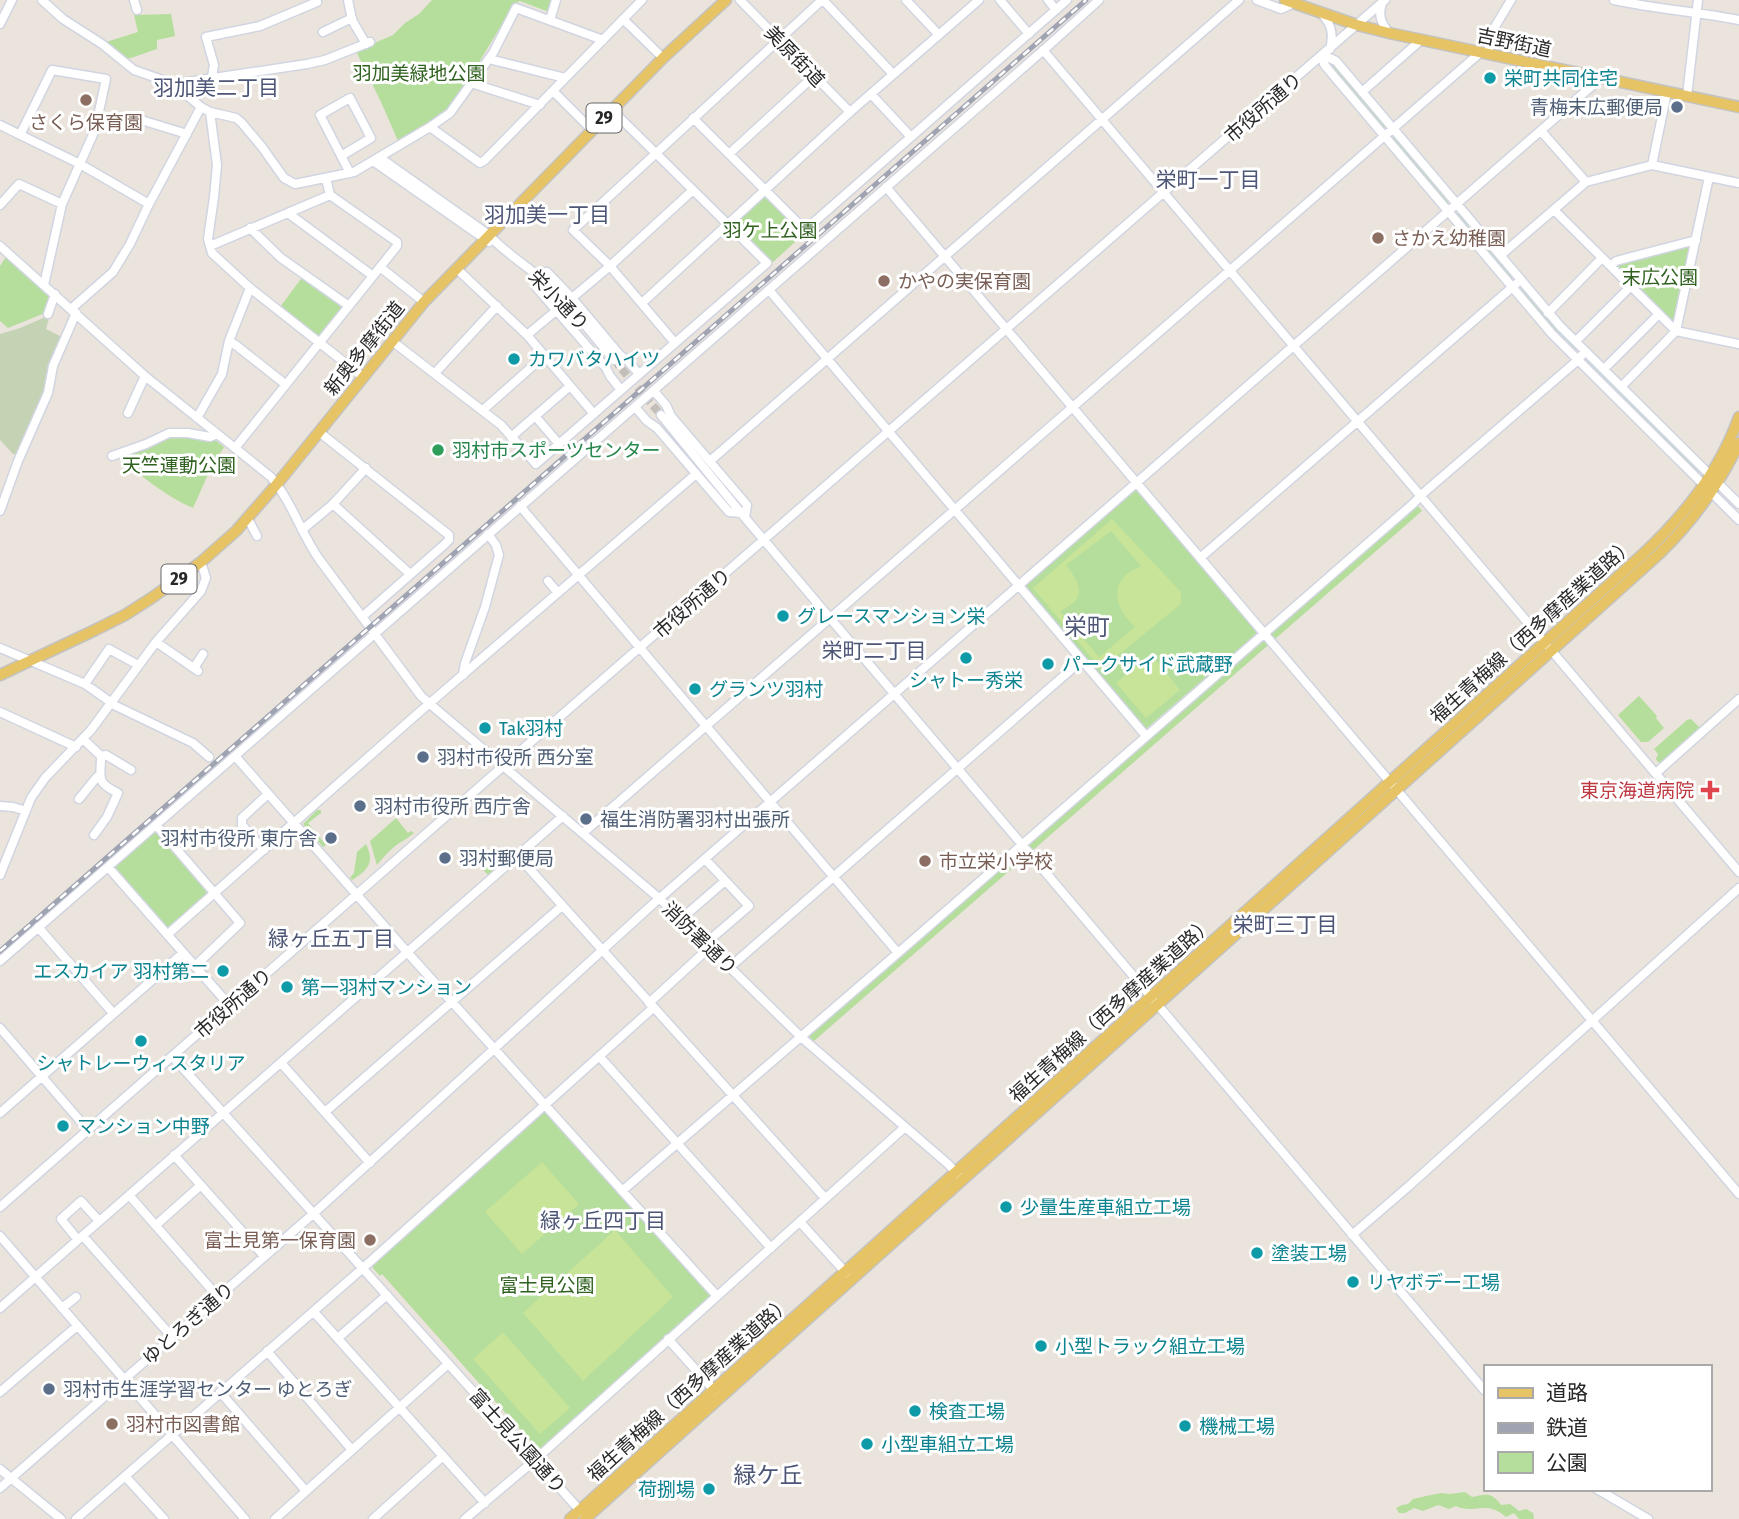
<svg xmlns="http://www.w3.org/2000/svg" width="1739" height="1519" font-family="'Fira Sans Condensed','Noto Sans JP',sans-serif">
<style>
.green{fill:#b5dd9c}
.cemetery{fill:#c4d3b4}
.pitch{fill:#c7e498;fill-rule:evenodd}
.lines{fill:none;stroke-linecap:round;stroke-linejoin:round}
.minor-tunnel{stroke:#c3bfb8;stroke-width:8;stroke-dasharray:8 4;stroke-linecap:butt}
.minor-casing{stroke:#d1d5e1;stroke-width:11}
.major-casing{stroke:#c3c3c3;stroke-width:13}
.minor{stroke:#fff;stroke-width:8}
.major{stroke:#e6c365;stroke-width:10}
.rail-casing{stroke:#9fa3b2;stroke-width:5}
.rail{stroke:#fff;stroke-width:2.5;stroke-dasharray:8;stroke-linecap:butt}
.culture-dot{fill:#0f9aa8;stroke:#fff;stroke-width:2.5}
.education-dot{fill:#8d6e63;stroke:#fff;stroke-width:2.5}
.service-dot{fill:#5c6f8a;stroke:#fff;stroke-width:2.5}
.leisure-dot{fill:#2e9e5b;stroke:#fff;stroke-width:2.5}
.health-dot{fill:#e0444e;stroke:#fff;stroke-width:2.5}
.labels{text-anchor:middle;stroke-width:6;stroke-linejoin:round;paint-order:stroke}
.shield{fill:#fff;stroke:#696969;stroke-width:2}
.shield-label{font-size:18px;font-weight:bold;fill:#292929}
.street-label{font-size:19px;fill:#292929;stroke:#fff}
.park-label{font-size:19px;fill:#2f611f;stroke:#fff}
.culture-label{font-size:19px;fill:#0d838f;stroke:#fff;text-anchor:start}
.service-label{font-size:19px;fill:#4e5e75;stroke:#fff;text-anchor:start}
.education-label{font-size:19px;fill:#785e54;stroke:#fff;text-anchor:start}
.leisure-label{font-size:19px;fill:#27864d;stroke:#fff;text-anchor:start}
.health-label{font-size:19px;fill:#be3a42;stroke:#fff;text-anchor:end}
.neighbourhood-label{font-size:21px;fill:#4d5676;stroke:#fff}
.quarter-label{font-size:23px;fill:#4d5676;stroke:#fff}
</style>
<rect width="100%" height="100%" fill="#eae4dc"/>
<path class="green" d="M432,0H553L549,12L520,1L514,4L469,79L449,107L432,122L398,141L381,102L356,51L393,35L405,23L419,14Z
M171,14L175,36L157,40V49L125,60L106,42L138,32L134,15Z
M1332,63L1335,64L1387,126L1386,128L1384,129L1329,66Z
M1395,136L1450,199L1448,203L1445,204L1392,138Z
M762,197H767L804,234L773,262L736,225L735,221Z
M1459,212L1514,276L1512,278L1510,279L1456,216Z
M1688,246L1690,248L1675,321L1671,322L1616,267L1618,264Z
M6,257L50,295L45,313L8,328L0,321V266Z
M304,278L341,304V308L320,335L315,336L280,307L301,279Z
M1520,287H1523L1578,348L1577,350L1574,351L1553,331L1519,289Z
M1587,358H1589L1698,469L1697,471H1694L1585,363Z
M177,434L215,440L224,447L210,470L193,508C167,497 142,477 120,458L146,444Z
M1132,490H1139L1256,628V634L1147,728H1144L1026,589V584Z
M1414,507H1419L1422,511L814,1041L810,1038V1033Z
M1639,696L1657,716L1656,718L1664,728L1648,742H1641L1618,715Z
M1714,714L1715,715L1662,762H1658L1656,759L1658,754L1654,749L1687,720L1691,719L1699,727Z
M317,810H321V813L308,823L326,845L323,847L303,824Z
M396,818L408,833L411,831L414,833C407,839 400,842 394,847C387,853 382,859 377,865L370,841Z
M153,831H158L209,892L169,927H165L115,869L114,865Z
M366,844C375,863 368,870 352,880L350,878L354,873L357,852Z
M495,846L506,859L505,862L489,876L476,862Z
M542,1111H546L711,1294L710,1298L540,1451H537L533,1447L534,1445L382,1274L380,1276L373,1268V1264Z
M1465,1492L1472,1497C1486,1494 1492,1492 1501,1505L1510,1504L1519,1511L1526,1509L1533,1513L1534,1519H1519L1514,1513L1506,1517C1486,1499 1474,1515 1456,1506L1449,1509L1438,1505L1423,1511L1414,1508L1405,1513H1399L1396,1508L1402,1505L1408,1504L1413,1499L1426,1496L1441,1493L1450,1494Z"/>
<path class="cemetery" d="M50,315L46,329L62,337L47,393L17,454H13L0,440V334L20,328Z"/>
<path class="pitch" d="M1112,519L1181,592V604L1101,669L1033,588ZM1111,531L1141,566C1136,569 1130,571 1126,575C1108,592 1121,614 1135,627L1099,657L1060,611C1088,598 1081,585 1066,565Z
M1151,654L1180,690L1146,718L1116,683Z
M542,1162L579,1204L522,1254L485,1212Z
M615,1230L673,1297L583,1381L523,1313Z
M503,1332L570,1408L540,1434L473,1359Z"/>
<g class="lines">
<path class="minor-tunnel" d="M614,360L661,415"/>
<g class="minor-casing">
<path id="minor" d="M42,0L63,19L102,44L134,70L174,84L201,107L210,112L236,118L241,122L262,147L284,178L295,184L354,172L430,127L450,113L493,53L516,8L603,40
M134,0L137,10
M348,0L352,20L366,44
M740,0L850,112
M823,0L893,74
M906,0L939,35
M1000,0L1029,34
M1048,0L1056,10
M1257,0L1281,9L1294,3L1292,0
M1614,0C1656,9 1698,12 1739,20
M1382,3C1378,15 1381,23 1389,33
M1321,13C1332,24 1334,35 1330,49
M623,19L663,58
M550,20L556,0
M0,24L12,0
M323,32L352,18
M1043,50L1739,872
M1488,54L1493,30L1511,0
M1323,55L1324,64L1327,68L1552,334L1739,520
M1323,55L1336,61L1560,326L1739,504
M489,59L565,78
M212,77L214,65L206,37L260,26L317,2L316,0
M471,83L540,105
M174,84L307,64L325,60L370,42
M553,91L592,130
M1362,92L1421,40
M871,94L911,137
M1687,96L1698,0
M210,112L217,165L214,197L208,239L212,253L250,288L363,377
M693,118L805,230L1067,0
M141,120L187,134
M0,125L80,164L149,204
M430,127L480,163L485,160L642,0
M1541,131L1586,182
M20,135L52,70L106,79L95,130L62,204L44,285
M729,154L814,76
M341,156L371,138L350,98L320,115L350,173
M379,157L489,235C505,253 526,265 544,281C570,304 591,333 614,360
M373,161L489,242
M1652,165L1667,92
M886,187L1739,1194
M0,205L19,184L62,204
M1554,210L1676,331L1739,344
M288,213L373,276
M250,228L281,258L349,306
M0,246L145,376L271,477C292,502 301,533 319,559L421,696L430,704L660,899L801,1037L948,1164L963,1180
M210,246L330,195
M1501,255L1586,182L1652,165L1739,183
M1611,266L1616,261L1696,240
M380,267L424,302
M456,268L527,335L594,414
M769,290L1146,736
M572,298L610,266L693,190
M642,303L850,112L979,0
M71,309L113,272L130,244L149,204L201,107
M1548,313L1602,258
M48,314L55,294
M527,335L557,310
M229,341L237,346L285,384
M392,341L501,425L536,464L767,263L612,110
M1576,341L1630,287
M675,343L610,266L573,230L822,0
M1604,369L1659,314
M435,373L497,306
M1621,387L1676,331L1709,177
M621,390L610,376L606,368L536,287L535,273L547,272L572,298L620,355L628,361L639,374
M654,391L666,405L671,416L747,505L745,517
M635,407L647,421L657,428L729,512L741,513
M483,410L545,355
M128,413L145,376
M661,415L741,513L1485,1391
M535,416L559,444
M197,418L222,374L229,341L250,288
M319,432L449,535V540L445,544L362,617
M511,437L570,386
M235,448L397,246V242L330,195L326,178
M112,456L146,444L169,433H188L210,437L217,434
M710,461L1239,0
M333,504L410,574
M520,506L898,953
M0,511L18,461L48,393L53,366L76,313
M248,519L257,536
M302,530L333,504L366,468
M1200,558L1516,284
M548,581L558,593
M156,642L198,671
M0,648L85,684L116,706L193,743L209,757
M194,668L203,654
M463,675L465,663L485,607L499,555L496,545L488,534
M85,684L109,649L138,665
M0,712L76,747
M83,739L101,756L106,755L131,770
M235,756L407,952L717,1296
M1656,773L1739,699
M79,799L96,778L100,775
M0,806L13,807L26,811
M156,825L240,923L195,966
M583,833L1481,52
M94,835L107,817L118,793C95,782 101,778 101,756
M264,850L242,825V818L268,794
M518,856L825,1198
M705,859L749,906L706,943
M108,867L230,1006
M0,875L31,798L45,778L91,730L156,642L201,591L206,578L201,562
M681,919L725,881
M38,927L113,1013
M168,934L416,715L696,474
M0,961L1047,47L1099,0
M730,967L1082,660
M649,1003L710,947
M0,1028L88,1130
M172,1056L584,1515
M599,1056L771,1248
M281,1063L370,1163
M325,1112L562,906
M0,1113L183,953
M174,1155L264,1256
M622,1191L898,953L1415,502L1420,496L1578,360L1585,351
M129,1195L218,1297
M0,1207L509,761L1385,0
M800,1222L847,1274
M156,1225L201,1185
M1352,1235L1409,1186L1739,888
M0,1236L245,1519
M83,1236L172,1337
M78,1240L61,1219L81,1201L99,1221
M0,1308L563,816
M62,1308L76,1297
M314,1312L485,1503
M338,1338L387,1295
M668,1339L721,1398
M267,1351L352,1450
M0,1392L77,1326
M220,1392L306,1491
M0,1469L61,1519
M125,1476L164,1519
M0,1488L313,1214L653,904L1601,78
M1597,1489L1648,1519
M76,1519L363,1268L653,1008
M275,1519L448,1364
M373,1519L443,1456
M465,1519L535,1460L905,1127"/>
</g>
<g class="major-casing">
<path id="major" d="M1285,0L1357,25L1389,33L1739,107
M0,675L93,631L125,615L153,597L201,562L236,531L277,484L424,302L663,58L726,0
M570,1519L1643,554C1685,515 1720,471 1739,417
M585,1519L1659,554C1692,522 1719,485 1739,443"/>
</g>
<use href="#minor" class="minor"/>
<use href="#major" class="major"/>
<g class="rail-casing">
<path id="rail" d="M0,951L1086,0"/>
</g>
<use href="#rail" class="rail"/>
</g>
<g class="culture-dot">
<circle cx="1490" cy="78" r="7"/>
<circle cx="514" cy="359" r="7"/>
<circle cx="783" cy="616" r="7"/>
<circle cx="966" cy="658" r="7"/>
<circle cx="1048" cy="664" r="7"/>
<circle cx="695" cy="689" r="7"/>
<circle cx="485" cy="728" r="7"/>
<circle cx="223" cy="971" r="7"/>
<circle cx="287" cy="987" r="7"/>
<circle cx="141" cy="1041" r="7"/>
<circle cx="63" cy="1126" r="7"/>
<circle cx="1006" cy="1207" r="7"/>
<circle cx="1257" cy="1253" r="7"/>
<circle cx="1353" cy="1282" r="7"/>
<circle cx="1041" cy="1346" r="7"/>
<circle cx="915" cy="1411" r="7"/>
<circle cx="1185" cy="1426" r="7"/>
<circle cx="867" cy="1444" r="7"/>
<circle cx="709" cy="1489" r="7"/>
</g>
<g class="education-dot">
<circle cx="86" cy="100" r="7"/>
<circle cx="1378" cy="238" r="7"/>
<circle cx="884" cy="281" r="7"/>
<circle cx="925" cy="861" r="7"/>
<circle cx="370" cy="1240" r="7"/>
<circle cx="112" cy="1424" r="7"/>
</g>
<g class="service-dot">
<circle cx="1677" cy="107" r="7"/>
<circle cx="423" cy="757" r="7"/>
<circle cx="360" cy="806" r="7"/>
<circle cx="586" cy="819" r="7"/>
<circle cx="331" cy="838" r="7"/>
<circle cx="445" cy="858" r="7"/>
<circle cx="49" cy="1389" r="7"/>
</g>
<circle class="leisure-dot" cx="438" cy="450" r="7"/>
<path class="health-dot" d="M1706.5 779.5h7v7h7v7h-7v7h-7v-7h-7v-7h7z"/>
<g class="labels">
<g class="shield">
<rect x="586.5" y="103.5" width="35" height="29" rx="5"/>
<rect x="161.5" y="564.5" width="35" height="29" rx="5"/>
</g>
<g class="shield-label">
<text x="604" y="124">29</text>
<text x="179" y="585">29</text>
</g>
<g class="street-label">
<text transform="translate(1514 42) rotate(12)" y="7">吉野街道</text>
<text transform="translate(795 56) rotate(46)" y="7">美原街道</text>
<text transform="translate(1263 107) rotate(-41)" y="7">市役所通り</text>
<text transform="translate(559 300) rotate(46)" y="7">栄小通り</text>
<text transform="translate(364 348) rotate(-51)" y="7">新奥多摩街道</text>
<text transform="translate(692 603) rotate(-41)" y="7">市役所通り</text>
<text transform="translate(1532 630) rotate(-42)" y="7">福生青梅線（西多摩産業道路）</text>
<text transform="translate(700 938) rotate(44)" y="7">消防署通り</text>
<text transform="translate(233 1003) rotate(-41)" y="7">市役所通り</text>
<text transform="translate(1111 1009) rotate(-42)" y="7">福生青梅線（西多摩産業道路）</text>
<text transform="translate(188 1323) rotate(-41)" y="7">ゆとろぎ通り</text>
<text transform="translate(689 1388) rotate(-42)" y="7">福生青梅線（西多摩産業道路）</text>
<text transform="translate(518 1441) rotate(48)" y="7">富士見公園通り</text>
</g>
<g class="park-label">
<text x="419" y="80">羽加美緑地公園</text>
<text x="770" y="237">羽ケ上公園</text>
<text x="1660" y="284">末広公園</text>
<text x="179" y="472">天竺運動公園</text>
<text x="547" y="1292">富士見公園</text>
</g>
<g class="culture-label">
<text x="1504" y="85">栄町共同住宅</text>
<text x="528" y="366">カワバタハイツ</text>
<text x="797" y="623">グレースマンション栄</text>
<text x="1062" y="671">パークサイド武蔵野</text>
<text x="966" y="687" text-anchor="middle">シャトー秀栄</text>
<text x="709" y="696">グランツ羽村</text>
<text x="499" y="735">Tak羽村</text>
<text x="209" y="978" text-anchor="end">エスカイア 羽村第二</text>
<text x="301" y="994">第一羽村マンション</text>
<text x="141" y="1070" text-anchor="middle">シャトレーウィスタリア</text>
<text x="77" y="1133">マンション中野</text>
<text x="1020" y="1214">少量生産車組立工場</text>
<text x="1271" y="1260">塗装工場</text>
<text x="1367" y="1289">リヤボデー工場</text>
<text x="1055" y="1353">小型トラック組立工場</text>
<text x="929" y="1418">検査工場</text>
<text x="1199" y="1433">機械工場</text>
<text x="881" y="1451">小型車組立工場</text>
<text x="695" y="1496" text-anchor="end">荷捌場</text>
</g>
<g class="service-label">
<text x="1663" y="114" text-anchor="end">青梅末広郵便局</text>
<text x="437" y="764">羽村市役所 西分室</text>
<text x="374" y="813">羽村市役所 西庁舎</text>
<text x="600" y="826">福生消防署羽村出張所</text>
<text x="317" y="845" text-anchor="end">羽村市役所 東庁舎</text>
<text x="459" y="865">羽村郵便局</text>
<text x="63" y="1396">羽村市生涯学習センター ゆとろぎ</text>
</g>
<g class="education-label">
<text x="86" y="129" text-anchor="middle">さくら保育園</text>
<text x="1392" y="245">さかえ幼稚園</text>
<text x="898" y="288">かやの実保育園</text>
<text x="939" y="868">市立栄小学校</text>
<text x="356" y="1247" text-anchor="end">富士見第一保育園</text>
<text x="126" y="1431">羽村市図書館</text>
</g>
<g class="leisure-label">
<text x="452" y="457">羽村市スポーツセンター</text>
</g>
<g class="health-label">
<text x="1694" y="797">東京海道病院</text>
</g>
<g class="neighbourhood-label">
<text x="216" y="95">羽加美二丁目</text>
<text x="1208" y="187">栄町一丁目</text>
<text x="547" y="222">羽加美一丁目</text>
<text x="874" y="658">栄町二丁目</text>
<text x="1285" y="932">栄町三丁目</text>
<text x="331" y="946">緑ヶ丘五丁目</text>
<text x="603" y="1228">緑ヶ丘四丁目</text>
</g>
<g class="quarter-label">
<text x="1087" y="635">栄町</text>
<text x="768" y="1483">緑ケ丘</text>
</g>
</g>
<rect x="1484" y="1365" width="228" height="126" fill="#ffffff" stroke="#a9a9a9" stroke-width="2"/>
<rect x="1498" y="1388" width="35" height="10" fill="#e6c365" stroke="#a9a9a9" stroke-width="2"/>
<text x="1546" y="1400" font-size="21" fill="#292929">道路</text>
<rect x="1498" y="1423" width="35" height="10" fill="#9fa3b2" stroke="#a9a9a9" stroke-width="2"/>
<text x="1546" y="1435" font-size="21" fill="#292929">鉄道</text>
<rect x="1498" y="1452" width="35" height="21" fill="#b5dd9c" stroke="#a9a9a9" stroke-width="2"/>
<text x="1546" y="1470" font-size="21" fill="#292929">公園</text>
</svg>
